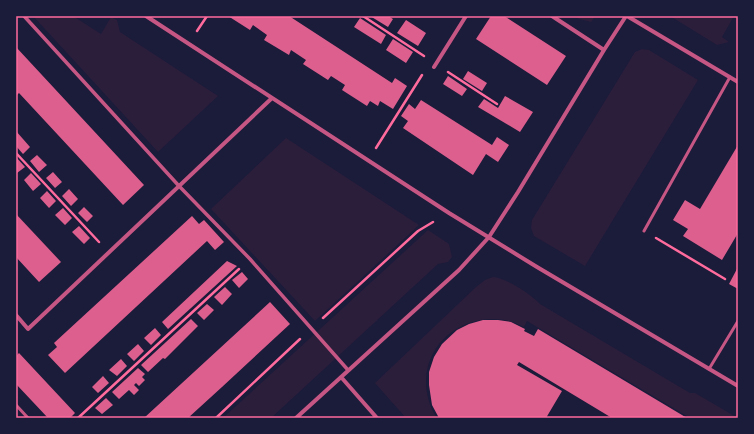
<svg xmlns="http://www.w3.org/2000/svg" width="754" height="434" font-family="'Zilla Slab',serif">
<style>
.green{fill:#2a1e3b}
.building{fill:#dd5f8e}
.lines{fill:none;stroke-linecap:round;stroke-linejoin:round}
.path{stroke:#ff6b9d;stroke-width:2.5}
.service{stroke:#c65784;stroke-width:3}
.pedestrian{stroke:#c65784;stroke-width:3.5}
.minor{stroke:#c65784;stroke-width:4}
.neatline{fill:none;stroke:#ff6b9d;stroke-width:1.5}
</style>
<rect width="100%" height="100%" fill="#1b1b3a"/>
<path class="green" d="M33,16H73L101,34L111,17L117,20L120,32L218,96L158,152Z
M575,16H595L591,22L579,19Z
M670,16H734L722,37L729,42L717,45Z
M642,49L649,50L698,80L585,266L534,236L531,228L532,220L635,52Z
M286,138L419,225L315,321L211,209Z
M428,230L449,244L452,257L448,262L438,264L271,418H223Z
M493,277C506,278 531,294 540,304L690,393H695L738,418H690L527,321L524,327C483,305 428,331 426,380C426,393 429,407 437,418H406L375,383L476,287L485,280Z"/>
<path class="building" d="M228,16H289L392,83L395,78L407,86L393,109L380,101L378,106L370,101L367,106L342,90L345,85L331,76L328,80L303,64L306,60L291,50L289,55L264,40L267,35L253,25L250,30Z
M370,16H388L393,19L388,27Z
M491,16H504L566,56L547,85L476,39Z
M360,18L386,35L381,44L354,27Z
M406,20L426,33L418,46L397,33Z
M393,39L413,52L406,63L386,50Z
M16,47L144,185L123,205L19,93L16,96Z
M468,71L487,83L482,91L463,79Z
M448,76L467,89L462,96L443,84Z
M505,96L533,112L520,132L478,107L484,99L498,108Z
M421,100L492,145L497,137L509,145L498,162L486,154L473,175L403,128L408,121L401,116L409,104L415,109Z
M16,131L30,147L23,154L16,146Z
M738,145V233L722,260L683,236L688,229L673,220L685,200L700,209Z
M37,155L47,165L39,172L30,161Z
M16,157L25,167L17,173L16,172Z
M53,172L62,182L55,188L46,178Z
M31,173L41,184L33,191L24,180Z
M69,189L78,199L71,206L62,196Z
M47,191L56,201L49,208L40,198Z
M84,207L93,216L87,222L78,213Z
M63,208L72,218L65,225L55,215Z
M16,214L61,262L39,282L16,257Z
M192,216L199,224L204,220L224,242L215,250L207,241L65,373L48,355L57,347L54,343Z
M79,226L90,238L84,244L72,232Z
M227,261L237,266L168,329L162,322Z
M738,267V289L729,284Z
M242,272L248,279L239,288L232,280Z
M225,287L232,294L222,305L214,297Z
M270,302L290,324L222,387L188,418H144Z
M207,304L214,310L204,320L197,313Z
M191,319L198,326L165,359L163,358L148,372L141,365Z
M483,320H498L511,322L525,329L524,331L534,336L538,329L687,418H612L519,362L517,365L562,391L546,418H439L432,405L429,385V372L434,357L442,344L457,330L469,324Z
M155,328L161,335L151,345L144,338Z
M138,344L144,351L134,361L127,354Z
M19,353L75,413L70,418H48L16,384V356Z
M121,359L127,366L117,376L109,370Z
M138,368L145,374L142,377L145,380L139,386L136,383L134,385L139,390L134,395L129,390L119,399L112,392Z
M103,376L109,383L98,393L92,387Z
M106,398L113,405L102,414L95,408Z"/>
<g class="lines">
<path class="path" d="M363,16L424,56
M197,31L207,16
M448,72L497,104
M376,148L422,75
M16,153L99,242
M656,238L725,279
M323,318L418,231L433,222
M78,418L239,269
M216,418L300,339"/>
<path class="service" d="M644,231L730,77
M709,369L738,321
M16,405L28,418"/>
<path class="pedestrian" d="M24,16L179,186L250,259L348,370"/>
<path class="minor" d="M146,16L449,213L537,267L738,386
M552,16L604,50
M627,16L738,82
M434,67L466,16
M16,315L28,329L272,98
M341,377L377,418
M296,418L459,270L489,237L518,192L604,50L626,16"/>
</g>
<rect width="754" height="434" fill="none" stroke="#1b1b3a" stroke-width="34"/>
<rect x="17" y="17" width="720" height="400" class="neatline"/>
</svg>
